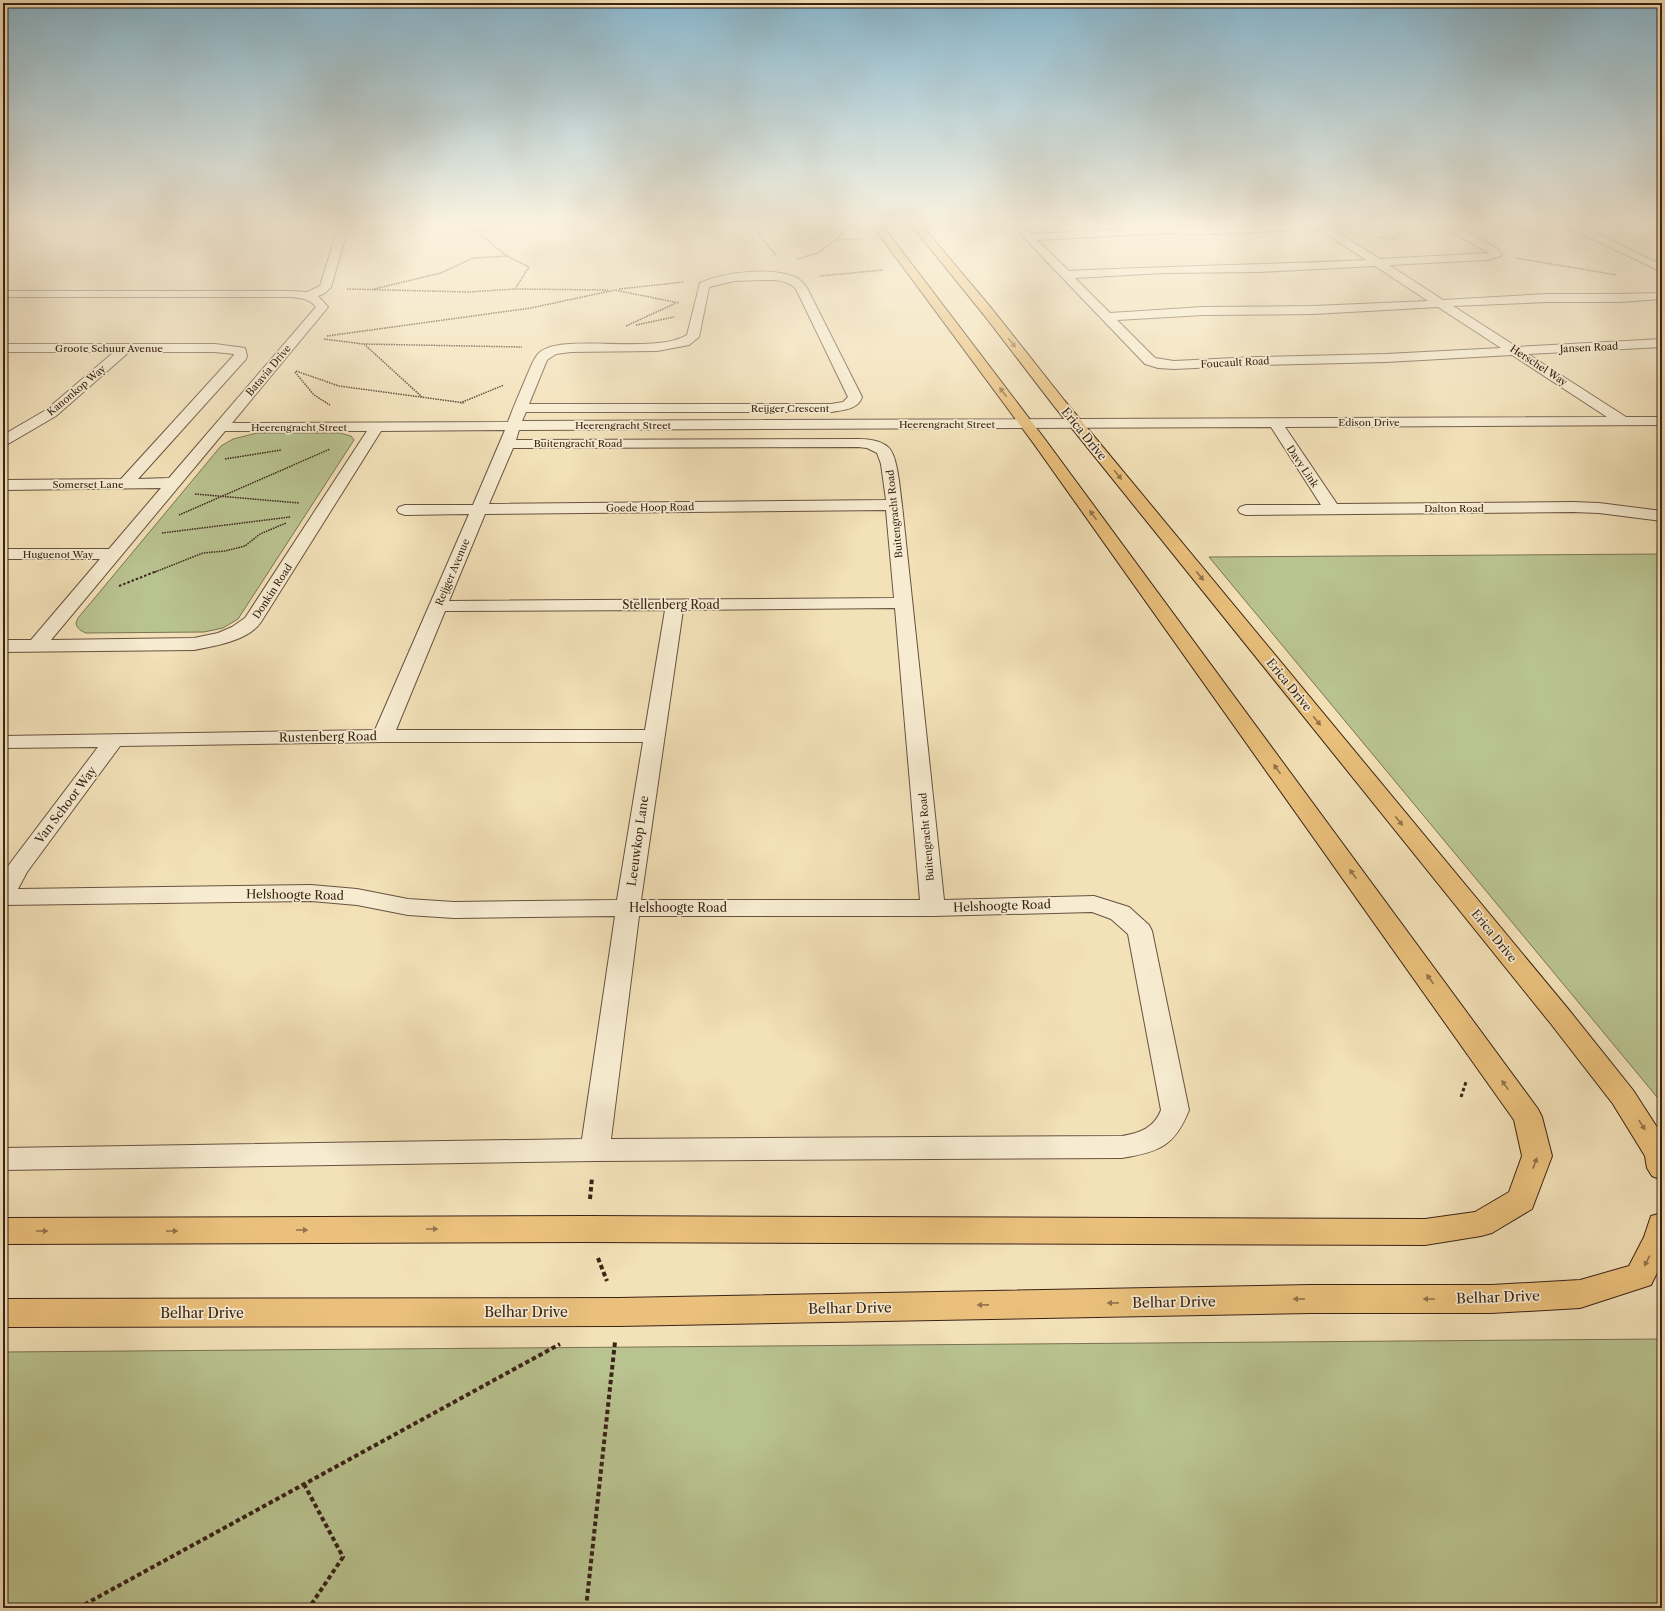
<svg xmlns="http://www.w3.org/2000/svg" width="1665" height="1611" font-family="'Libre Caslon Text',serif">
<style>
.green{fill:#b9c390;stroke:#7a7354}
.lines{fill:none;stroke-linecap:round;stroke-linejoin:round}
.minor-casing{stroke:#68523f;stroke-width:2}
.major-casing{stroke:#3a2317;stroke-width:2}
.path-far3{stroke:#3a2317;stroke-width:1.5;stroke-dasharray:1.5 1;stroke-linecap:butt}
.path-far2{stroke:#3a2317;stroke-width:2;stroke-dasharray:2.5 2;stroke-linecap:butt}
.path-far1{stroke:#3a2317;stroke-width:3;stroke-dasharray:3.5 2.5;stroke-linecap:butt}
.path{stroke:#3a2317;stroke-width:4;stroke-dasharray:4.5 3;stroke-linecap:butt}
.minor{fill:#f7ecd1;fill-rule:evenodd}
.major{fill:#eac07c;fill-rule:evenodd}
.shaded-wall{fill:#9a684d;stroke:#3a2317}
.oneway{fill:#92724a}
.labels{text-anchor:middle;stroke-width:3.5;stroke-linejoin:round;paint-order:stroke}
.far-street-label{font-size:10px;fill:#3a2317;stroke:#f7ecd1}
.street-label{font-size:12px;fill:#3a2317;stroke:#f7ecd1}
.near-street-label{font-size:14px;fill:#3a2317;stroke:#f7ecd1}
</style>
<rect width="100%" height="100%" fill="#f3e1b8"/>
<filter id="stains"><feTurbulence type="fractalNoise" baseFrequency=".005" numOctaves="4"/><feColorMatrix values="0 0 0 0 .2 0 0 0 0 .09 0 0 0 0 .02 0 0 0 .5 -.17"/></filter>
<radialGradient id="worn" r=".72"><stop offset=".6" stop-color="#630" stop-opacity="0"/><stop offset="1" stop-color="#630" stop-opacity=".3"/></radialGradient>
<path class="green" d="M1223,221H1279L1282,223L1229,225Z
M257,433H340L351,436L354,440L238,619L223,628L204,632L86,633C81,631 77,629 76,623L78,618L221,446L233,439Z
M1662,554V1103L1209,557Z
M1662,1339V1608H3V1352Z"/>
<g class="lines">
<g class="minor-casing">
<path id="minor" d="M340,221H350L331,287L325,293L318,296L328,307L232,423L508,422C514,405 521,390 528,373C531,367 533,360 538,354C558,331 652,356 687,335L700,283C723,272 771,267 795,277C800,279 804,284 807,288L862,397C858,410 842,410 831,412H526L522,421L1607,417L1512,355L1386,362L1256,365L1174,369L1158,368L1145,364L1008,221H1018L1031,234L1165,227L1212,228L1310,223L1308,221H1319L1380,259L1489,253L1433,221H1445L1498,249L1502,254L1501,256L1487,260L1389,265L1443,300L1547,294H1618L1662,293V299L1618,302H1547L1453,306L1517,347L1662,339V347L1528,354L1626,417H1662V425L1285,427L1337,504L1573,502L1599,503L1662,511V521L1599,513L1573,512L1246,515L1240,513L1238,510L1240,507L1246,505H1321L1271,427L519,430L516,440L858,439C868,439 880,440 888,447C898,455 900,492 902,505L944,900L1094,896L1129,907L1149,925L1152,931L1189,1110C1175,1146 1159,1152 1122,1158L595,1161L3,1170V1148L582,1139L615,916L454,918L408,915L357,905L311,901L3,905V874L5,870L98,747L3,748V736L375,730L469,514L405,515L399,513L397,510L399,507L405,505H473L505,430L381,431L261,622C248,641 215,646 194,650L3,652V640H31L100,559H3V549H109L161,488L3,490V480L121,479L234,355V354L215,352H129L56,416L8,444L3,445V435L46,410L114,352H3V344H215L245,348L247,356L246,359L138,479L169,478L316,307C309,298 300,298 290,297H3V291H290L307,292L320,286ZM1319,229L1366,260C1267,265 1168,266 1069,271L1037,240L1165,233L1212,234ZM1375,266L1428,301L1314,306L1203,307L1110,313L1075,278L1163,273L1259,272ZM761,280C775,280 787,279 796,289L848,397L843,402L831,404H529L547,360L556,354L571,352L657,351L689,345L699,337L709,287L734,281ZM1438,307L1501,348L1386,354L1256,357L1174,361L1155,358L1117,320L1203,315L1314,314ZM225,431H367L245,618L232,627L218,633L194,638L51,640ZM858,447L867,448L877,453L881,464L886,500L489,504L513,448ZM886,510L894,598L449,601L485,514ZM895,608L920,900H641L683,610ZM665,610L645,730H396L445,611ZM383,742H643L617,900L454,902L408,899L357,889L311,885L18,889L27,872L120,746ZM1092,912L1111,919L1128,934L1161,1110C1154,1128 1140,1133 1122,1136L611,1139L639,916H933Z
M1558,221H1570L1662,265V272L1559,223Z"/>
</g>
<g class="major-casing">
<path id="major" d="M869,221H879L1044,438L1538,1109L1542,1117L1552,1156L1532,1209L1492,1233L1481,1236L1425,1245L587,1242L3,1244V1218L587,1216L1425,1219L1475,1212L1509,1192L1522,1156L1514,1120L1034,444Z
M908,221H918L992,309L1064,400L1569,1010L1633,1090L1662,1135V1180L1652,1176L1647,1168L1645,1156L1613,1104L1551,1024L1054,406L984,315Z
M1662,1213V1263L1651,1285L1580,1308L1491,1313H1311L619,1326L3,1327V1299L619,1298L1311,1285H1491L1580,1280L1629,1266L1644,1237L1651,1216Z"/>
</g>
<path class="path-far3" d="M453,221L456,224L476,231L507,256L529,267L515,289
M752,221L763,240L776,255
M1640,221L1662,232
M476,231L565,221
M1379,237L1396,240
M836,240L848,226L855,224
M1516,258L1617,275
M797,259L818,253L836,240L861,239
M820,276L883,270
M347,289L468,292L515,289L608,290
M374,289L441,273L473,258L507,256
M619,289L684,282
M636,325L674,317
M626,326L676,303
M327,336L531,308L615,290L679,303
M324,339L363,344L522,347
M364,344L422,397
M296,371L339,386L465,403
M295,372L314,395L330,405
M460,403L504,385
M225,459L281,450
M195,494L299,503
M179,515L330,449
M162,533L290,517
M155,572L203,553L225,551L245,546L260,534L286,523"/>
<path class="path-far2" d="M119,586L157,571"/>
<path class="path-far1" d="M1461,1097L1466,1082"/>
<path class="path" d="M590,1199L592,1178
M598,1258L607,1281
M304,1484L343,1557L309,1608
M78,1608L560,1344
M586,1608L615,1342"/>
<use href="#minor" class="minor"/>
<use href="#major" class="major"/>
</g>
<path class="shaded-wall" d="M136,221H235L138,227Z"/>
<defs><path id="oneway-solid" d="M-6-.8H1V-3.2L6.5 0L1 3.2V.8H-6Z"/></defs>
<g class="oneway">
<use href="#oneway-solid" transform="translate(1012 343) rotate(52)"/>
<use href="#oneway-solid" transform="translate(1003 392) rotate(-127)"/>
<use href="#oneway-solid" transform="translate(1118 475) rotate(51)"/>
<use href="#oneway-solid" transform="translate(1093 515) rotate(-126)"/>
<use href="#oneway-solid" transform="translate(1200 576) rotate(51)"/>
<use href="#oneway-solid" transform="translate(1317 721) rotate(51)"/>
<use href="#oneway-solid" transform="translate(1277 769) rotate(-126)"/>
<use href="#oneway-solid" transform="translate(1399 821) rotate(51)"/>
<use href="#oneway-solid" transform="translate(1353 874) rotate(-126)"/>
<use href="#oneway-solid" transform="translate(1430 979) rotate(-126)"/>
<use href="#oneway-solid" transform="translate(1505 1085) rotate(-125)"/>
<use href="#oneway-solid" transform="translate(1642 1125) rotate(57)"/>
<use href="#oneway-solid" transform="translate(1535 1163) rotate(-70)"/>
<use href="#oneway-solid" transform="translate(432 1229)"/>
<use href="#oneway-solid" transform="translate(302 1230)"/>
<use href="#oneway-solid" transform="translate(42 1231)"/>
<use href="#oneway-solid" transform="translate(172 1231)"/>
<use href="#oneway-solid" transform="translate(1647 1261) rotate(117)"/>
<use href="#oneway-solid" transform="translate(1299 1299) rotate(179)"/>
<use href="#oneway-solid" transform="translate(1429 1299) rotate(180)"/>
<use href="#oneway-solid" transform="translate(1113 1303) rotate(179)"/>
<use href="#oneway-solid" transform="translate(983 1305) rotate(179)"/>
</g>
<linearGradient id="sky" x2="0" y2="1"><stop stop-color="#89b8d0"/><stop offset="0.5" stop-color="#faf2df"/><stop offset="1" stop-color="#faf2df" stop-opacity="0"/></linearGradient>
<rect width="1665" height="446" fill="url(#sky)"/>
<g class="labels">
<g class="far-street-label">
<text transform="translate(1589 347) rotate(-3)" y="4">Jansen Road</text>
<text x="109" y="352">Groote Schuur Avenue</text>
<text transform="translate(1235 362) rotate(-3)" y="4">Foucault Road</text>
<text transform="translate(1539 365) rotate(33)" y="4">Herschel Way</text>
<text transform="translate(268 370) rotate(-50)" y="4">Batavia Drive</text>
<text transform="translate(76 390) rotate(-40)" y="4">Kanonkop Way</text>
<text x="790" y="412">Reijger Crescent</text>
<text x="1369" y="426">Edison Drive</text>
<text x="947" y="428">Heerengracht Street</text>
<text x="623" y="429">Heerengracht Street</text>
<text x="299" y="431">Heerengracht Street</text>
<text x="578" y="447">Buitengracht Road</text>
<text transform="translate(1303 466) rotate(56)" y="4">Davy Link</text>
<text x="88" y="488">Somerset Lane</text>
<text transform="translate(650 507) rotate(-1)" y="4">Goede Hoop Road</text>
<text x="1454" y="512">Dalton Road</text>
<text transform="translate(894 514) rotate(-96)" y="4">Buitengracht Road</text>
<text x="58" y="558">Huguenot Way</text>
<text transform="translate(452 572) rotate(-67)" y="4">Reijger Avenue</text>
<text transform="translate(272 591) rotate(-57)" y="4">Donkin Road</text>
<text transform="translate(926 837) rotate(-95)" y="4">Buitengracht Road</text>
</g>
<g class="street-label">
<text transform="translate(1084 434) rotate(51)" y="4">Erica Drive</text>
<text x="671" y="609">Stellenberg Road</text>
<text transform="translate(1289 685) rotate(51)" y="4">Erica Drive</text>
<text transform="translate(328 737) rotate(-1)" y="4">Rustenberg Road</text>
<text transform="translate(66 805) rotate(-53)" y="4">Van Schoor Way</text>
<text transform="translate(638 841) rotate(-82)" y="4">Leeuwkop Lane</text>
<text transform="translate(295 895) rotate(1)" y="4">Helshoogte Road</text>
<text transform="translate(1002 906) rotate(-2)" y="4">Helshoogte Road</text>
<text x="678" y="912">Helshoogte Road</text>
<text transform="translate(1494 936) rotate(51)" y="4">Erica Drive</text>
</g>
<g class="near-street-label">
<text transform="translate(1498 1297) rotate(-2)" y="5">Belhar Drive</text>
<text transform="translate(1174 1302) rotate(-1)" y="5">Belhar Drive</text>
<text transform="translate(850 1308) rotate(-1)" y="5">Belhar Drive</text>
<text x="526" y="1317">Belhar Drive</text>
<text x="202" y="1318">Belhar Drive</text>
</g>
</g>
<rect width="1665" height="1611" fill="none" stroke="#f3e1b8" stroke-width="16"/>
<rect x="4" y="4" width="1657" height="1603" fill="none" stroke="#3a2317" stroke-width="2"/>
<rect x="8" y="8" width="1649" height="1595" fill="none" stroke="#3a2317"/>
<rect width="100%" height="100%" filter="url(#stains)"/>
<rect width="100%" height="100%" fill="url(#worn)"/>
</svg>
